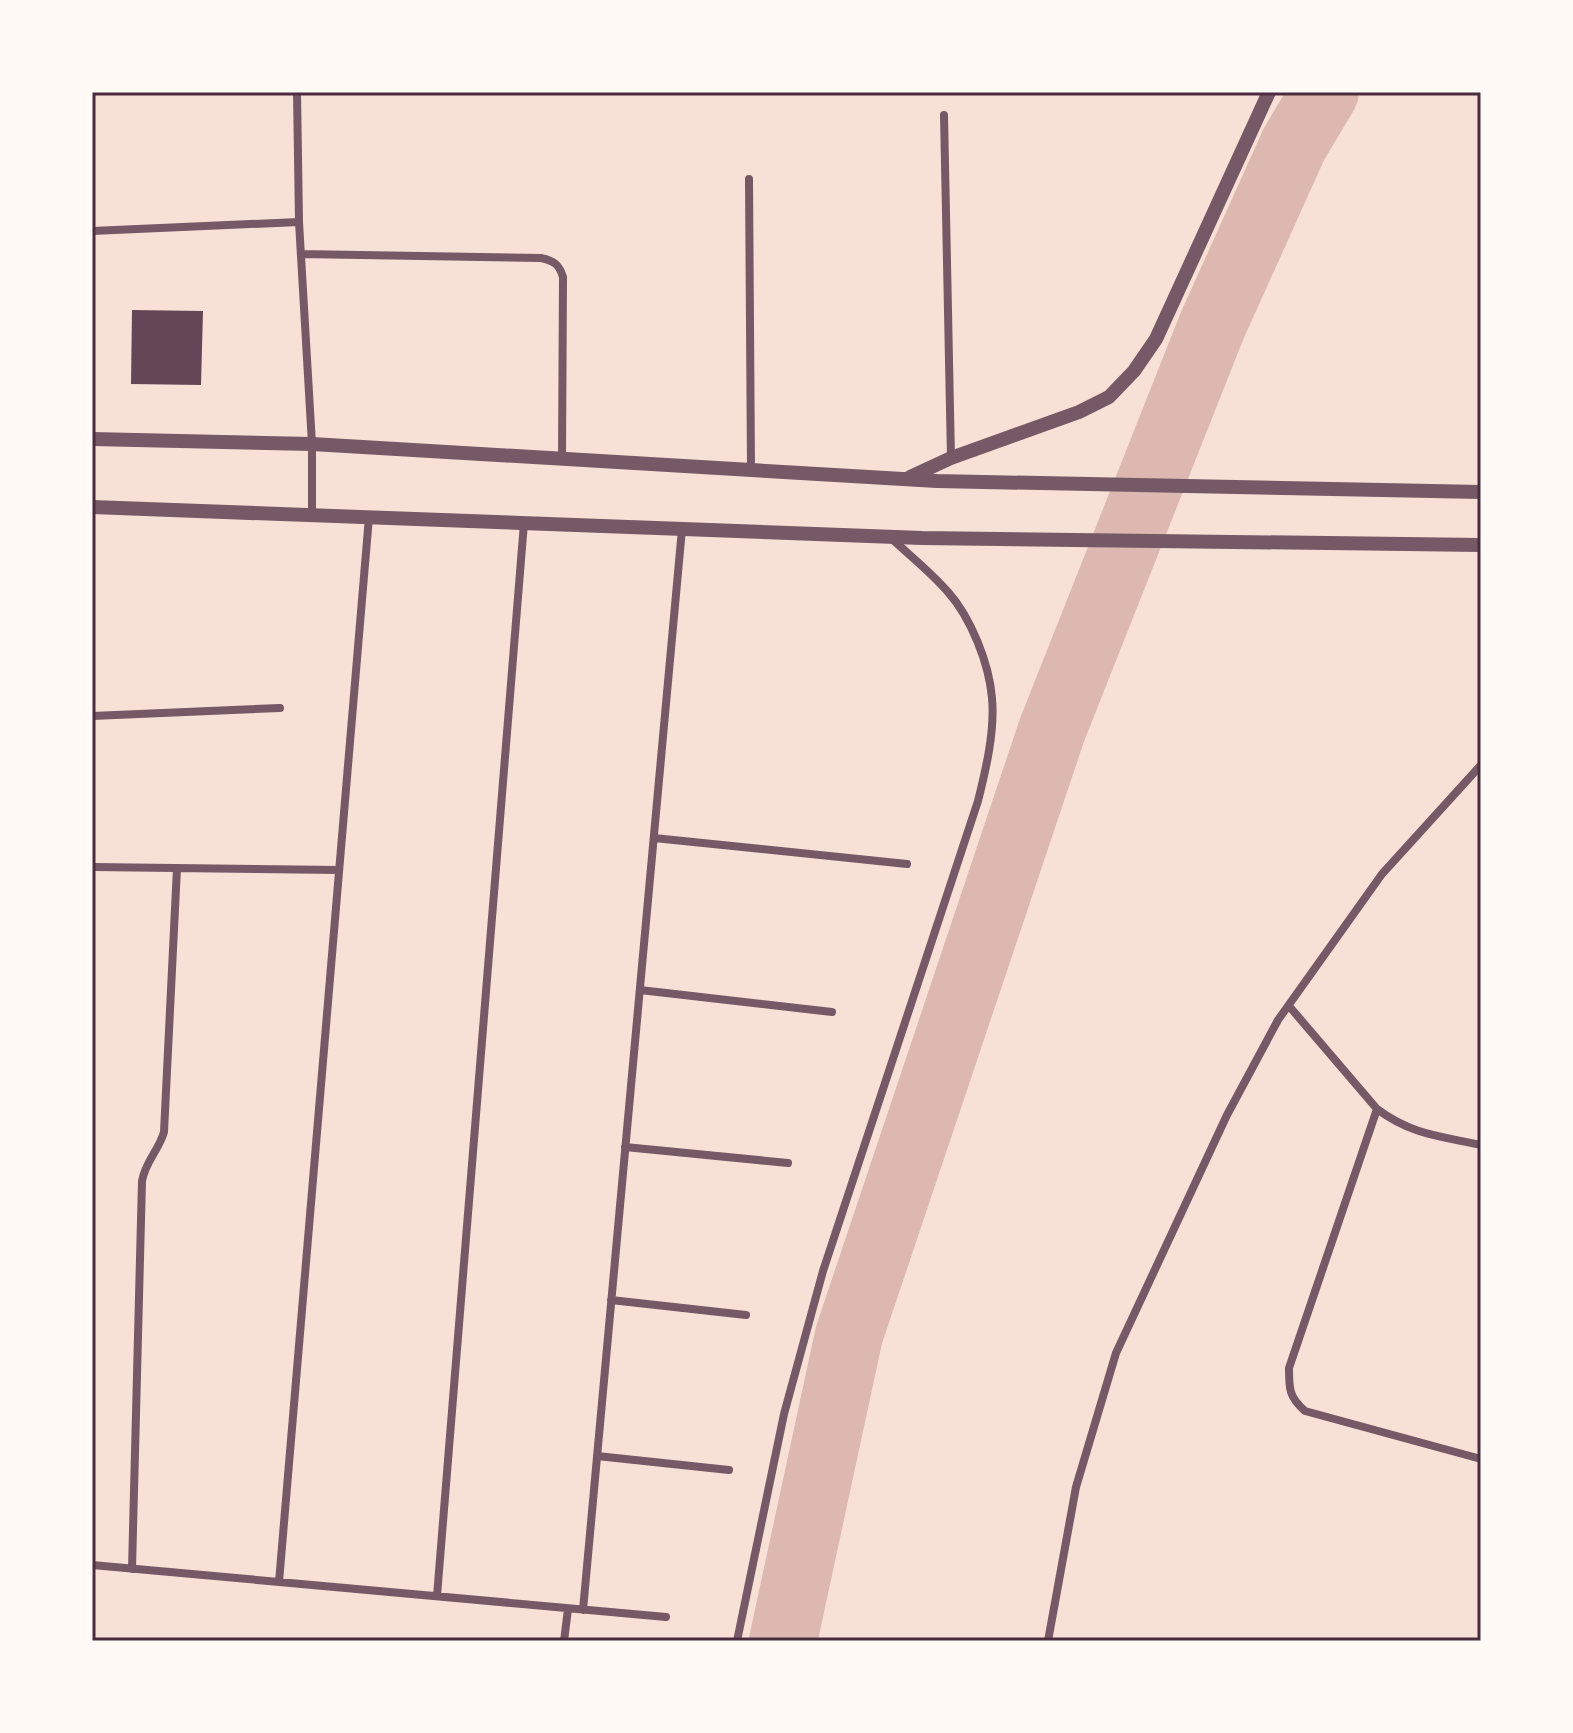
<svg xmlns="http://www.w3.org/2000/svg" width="1573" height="1733" font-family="Literata,serif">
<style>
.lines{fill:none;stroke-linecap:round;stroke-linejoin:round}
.river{stroke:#dcb8b0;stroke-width:68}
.building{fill:#644757}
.minor{stroke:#755966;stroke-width:8}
.tertiary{stroke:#755966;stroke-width:14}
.neatline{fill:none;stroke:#4a2c40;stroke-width:3}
</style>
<rect width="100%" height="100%" fill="#f7e1d7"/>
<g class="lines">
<path class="river" d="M783,1641L849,1335L1052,730L1212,326L1294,144L1325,92"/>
</g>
<path class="building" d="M132,310L203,311L201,385L131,384Z"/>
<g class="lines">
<path class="minor" d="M297,92L299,222L312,444V515
M944,115L951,458
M749,179L751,470
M92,231L299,222
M301,254L541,258C554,261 559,264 563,277L562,458
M92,716L280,708
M654,838L907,864
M92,867L339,870
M640,990L832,1012
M1289,1006L1377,1109C1412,1135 1440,1136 1481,1145
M1377,1109L1289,1368C1289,1389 1289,1397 1305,1411L1481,1459
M625,1147L788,1163
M611,1300L746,1315
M597,1456L729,1470
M92,1565L666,1617
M132,1569L142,1181C145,1162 159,1150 164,1132L177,868
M279,1582L369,517
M437,1596L524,523
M583,1610L682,529
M564,1641L568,1609
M737,1641L784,1414L823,1271L978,801C986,769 995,731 992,698C989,663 971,618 948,592C931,572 909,555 890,537
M1048,1641L1076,1487L1116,1353L1227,1115L1278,1020L1382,874L1481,765"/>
<path class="tertiary" d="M92,439L312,444L937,481L1481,492
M910,477L951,458L1079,412L1109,397L1134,371L1156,339L1269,92
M92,507L922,538L1481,545"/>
</g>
<rect width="1573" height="1733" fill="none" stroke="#fffaf5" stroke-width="188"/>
<rect x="94" y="94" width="1385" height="1545" class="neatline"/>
</svg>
